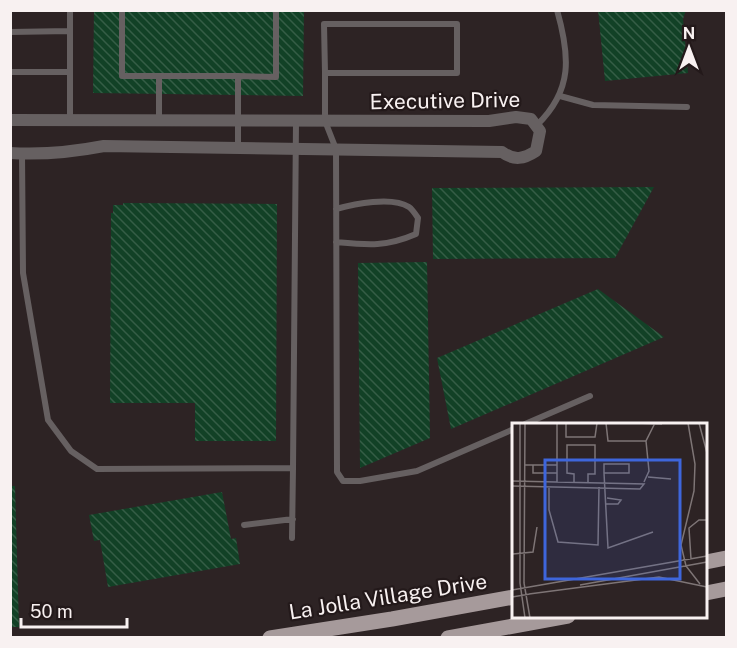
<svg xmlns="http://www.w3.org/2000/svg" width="737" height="648" font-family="'Public Sans',sans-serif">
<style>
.building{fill:url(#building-back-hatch)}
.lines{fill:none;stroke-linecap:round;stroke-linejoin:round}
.service{stroke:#666061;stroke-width:6}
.minor{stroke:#666061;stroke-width:12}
.primary{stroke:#a69a9b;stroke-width:15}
.labels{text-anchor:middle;stroke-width:4.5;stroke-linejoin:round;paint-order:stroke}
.street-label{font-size:21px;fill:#f8f1f1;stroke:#23191a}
.inset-road{fill:none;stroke:#7e7576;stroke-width:1.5}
.view{fill:#3e66dc;fill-opacity:0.15;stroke:#3e66dc;stroke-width:3}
.inset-edge{fill:none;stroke:#f8f1f1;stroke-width:3}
</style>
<defs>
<pattern id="building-back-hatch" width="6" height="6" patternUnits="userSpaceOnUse" patternTransform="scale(1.5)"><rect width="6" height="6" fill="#124126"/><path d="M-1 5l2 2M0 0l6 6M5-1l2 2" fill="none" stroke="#355d46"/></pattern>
</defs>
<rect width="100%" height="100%" fill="#2d2324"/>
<path class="building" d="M94,10H304L303,96L93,93Z
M598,10H686L683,19L688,73L605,81Z
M654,187L615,258L433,259L432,188Z
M123,203L277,204L276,441H195V403H110L111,213H113V205H123Z
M427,262L430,438L360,468L358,263Z
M598,289L664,337L451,429L437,358Z
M10,486H15L19,627H10Z
M222,492L231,539L236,538L240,564L108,587L100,540L94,541L89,515Z"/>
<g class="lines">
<path class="service" d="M70,10V121
M122,10V76H159V120
M10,32L70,31
M10,72H70
M325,73L324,24H457V73H325V121L336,149L337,472L343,481H360L417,471L514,429
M159,76H238
M560,96L593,105L687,107
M537,125C573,90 570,56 557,10
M238,148V76L276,77V10
M22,154L23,273L48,420L71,451L97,469L293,468L296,122
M336,209C354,204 392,196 409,207C412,209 416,215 418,218L416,234C386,247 368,245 336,242
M525,424L590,396
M244,525L293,519
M292,538L293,468"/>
<path class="minor" d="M10,120L489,121L516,117L531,119L540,131L536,151C524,159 514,161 502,152L104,146C73,152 42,155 10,153"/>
<path class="primary" d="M706,562L726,558
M706,593L726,589
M270,638L392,619L514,597
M448,638L568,616"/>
</g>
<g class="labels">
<g class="street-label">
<text transform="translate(445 101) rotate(-1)" y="7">Executive Drive</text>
<text transform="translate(388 597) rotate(-9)" y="7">La Jolla Village Drive</text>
</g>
</g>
<g transform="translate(512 423)">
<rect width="195" height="195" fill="#2d2324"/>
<path class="inset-road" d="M8,0V160L13,195M13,0L12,160L18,195M45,0V59M54,0V14H83L85,0M94,0L96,18H134M124,0L150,1M176,0L183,41L182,68L169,122L174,143L188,161M187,0L195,30M13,42H45M21,42V50H45M92,50V41H117V50H92L96,125L141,109M136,54L159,56M0,58L132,61L128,66L0,63M62,59V51L55,50V22H83V51H76V59M132,59L137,48L134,18L143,0M37,65V87L46,119L86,122L87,64M94,81H106L109,77L95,75M1,131L21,129L25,104M179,136L177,105L187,97H195M68,162L195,139M0,167L195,133M17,171L147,154L195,164M0,174L18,171"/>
<path class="view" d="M33,37H168V156H33Z"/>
<rect width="195" height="195" class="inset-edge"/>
</g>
<rect width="737" height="648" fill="none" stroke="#f8f1f1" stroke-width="24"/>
<g transform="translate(689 48)" stroke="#23191a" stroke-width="4.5" paint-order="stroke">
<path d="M0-4.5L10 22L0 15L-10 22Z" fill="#f8f1f1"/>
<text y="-9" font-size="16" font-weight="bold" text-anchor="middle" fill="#f8f1f1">N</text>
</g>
<path d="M21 618v9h106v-9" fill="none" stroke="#f8f1f1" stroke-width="3"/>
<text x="30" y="618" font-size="18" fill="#f8f1f1" stroke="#23191a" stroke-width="4.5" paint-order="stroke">50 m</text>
</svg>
